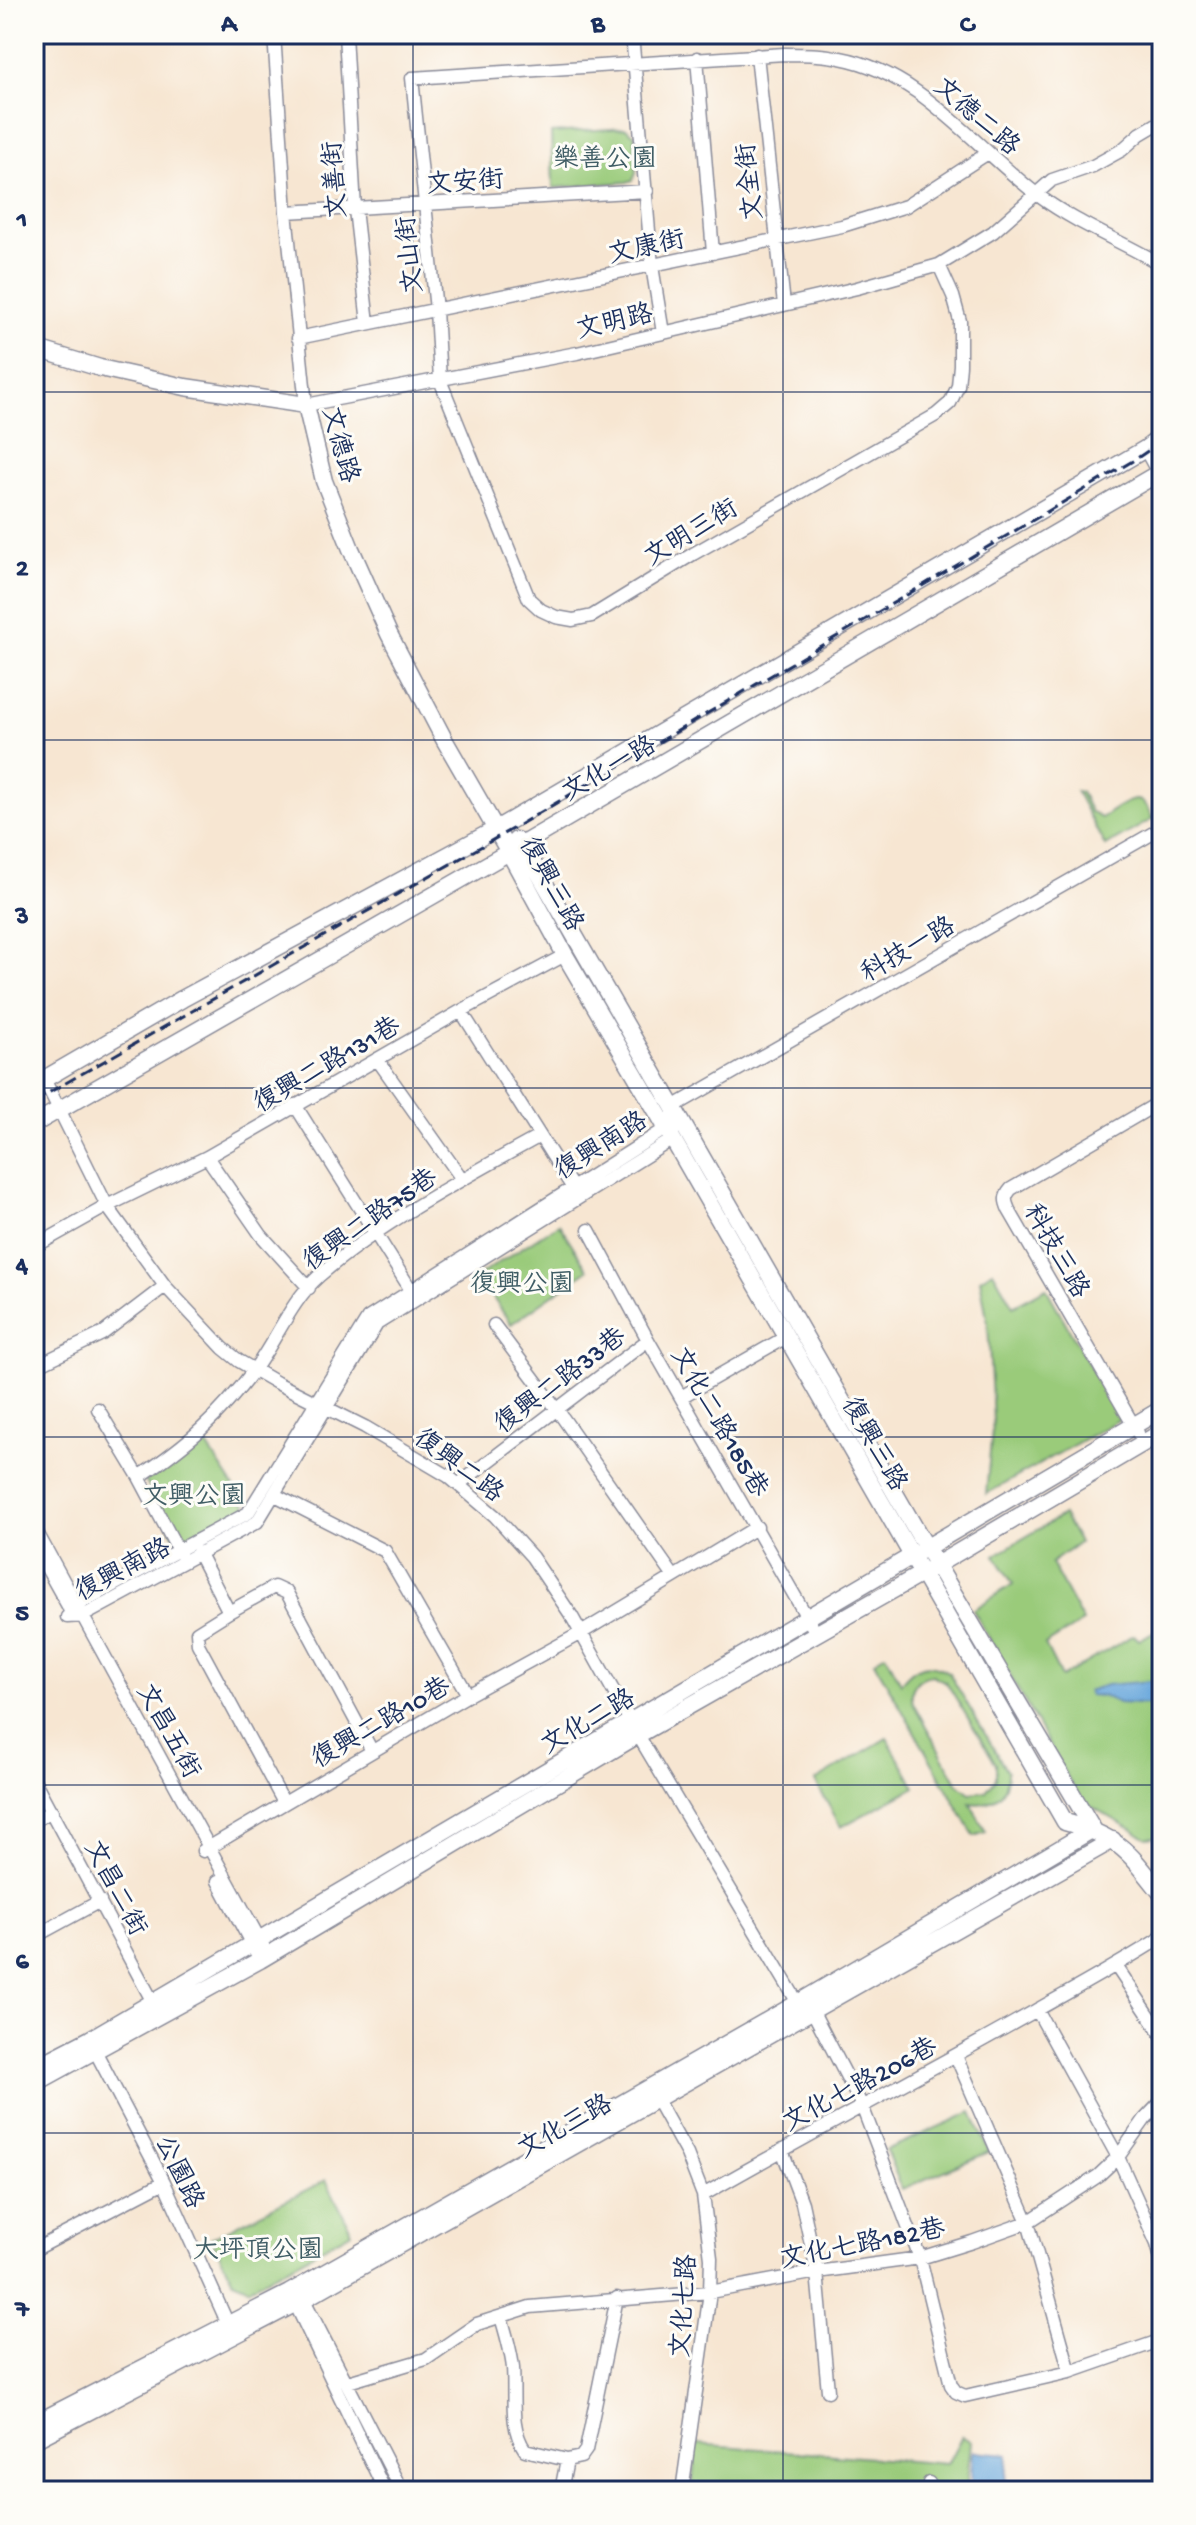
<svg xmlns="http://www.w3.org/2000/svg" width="1196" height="2525" font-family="'Gochi Hand','LXGW WenKai TC',sans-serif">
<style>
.green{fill:#9acb7a;stroke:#5a7d6c;stroke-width:2;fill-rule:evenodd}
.water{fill:#6ba8dc;stroke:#436c9d;stroke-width:2}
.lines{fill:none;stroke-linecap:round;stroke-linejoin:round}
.minor-casing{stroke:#898a98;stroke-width:15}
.tertiary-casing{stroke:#898a98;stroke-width:19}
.minor{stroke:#fff;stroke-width:12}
.tertiary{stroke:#fff;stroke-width:16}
.rail{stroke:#1b2f5e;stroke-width:3;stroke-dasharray:12 6;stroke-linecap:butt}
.grid{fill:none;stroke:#1b2f5e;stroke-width:2;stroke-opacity:0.55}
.labels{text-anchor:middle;stroke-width:6;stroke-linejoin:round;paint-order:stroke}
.street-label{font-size:26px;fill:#1b2f5e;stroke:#fdfcf7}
.park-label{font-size:26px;fill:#415e66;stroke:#fdfcf7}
.neatline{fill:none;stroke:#1b2f5e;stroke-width:3}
.grid-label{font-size:26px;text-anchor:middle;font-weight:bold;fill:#1b2f5e}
</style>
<rect width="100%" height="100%" fill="#fdfcf7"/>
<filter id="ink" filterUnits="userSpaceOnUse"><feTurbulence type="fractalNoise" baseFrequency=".0125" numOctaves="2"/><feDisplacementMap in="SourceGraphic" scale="16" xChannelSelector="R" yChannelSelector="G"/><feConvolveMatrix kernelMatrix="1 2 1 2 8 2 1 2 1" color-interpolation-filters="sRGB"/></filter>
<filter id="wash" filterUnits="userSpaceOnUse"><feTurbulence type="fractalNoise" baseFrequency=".006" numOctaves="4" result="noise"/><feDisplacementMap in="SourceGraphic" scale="32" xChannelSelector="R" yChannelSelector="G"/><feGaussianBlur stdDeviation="1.8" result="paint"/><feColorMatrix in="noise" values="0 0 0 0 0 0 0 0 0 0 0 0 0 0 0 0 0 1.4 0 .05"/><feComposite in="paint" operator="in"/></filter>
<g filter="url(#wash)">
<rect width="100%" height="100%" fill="#f7e6d2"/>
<path class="green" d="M626,128L635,135L636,173L633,180L627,182L553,188L551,133Z
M1076,791L1081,792L1090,811L1101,818C1110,813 1132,794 1142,802C1147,805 1150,814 1153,819L1105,846Z
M559,1224L588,1270L511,1324L478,1276Z
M993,1271L1013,1306L1046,1288L1120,1419L986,1494L993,1420L988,1324L980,1279Z
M204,1441L248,1508L178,1544L144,1478Z
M1063,1515L1079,1543L1051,1563L1083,1622L1045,1645L1061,1677L1134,1635L1139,1640L1162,1627V1836L1147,1838L1080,1800L973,1610L1013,1584L995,1555Z
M886,1654L901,1683C915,1665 929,1659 949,1673L1007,1771C1008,1793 992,1807 970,1803L986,1832L974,1836L874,1661ZM932,1675L946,1682L996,1764V1779L986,1791L970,1793L958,1784L913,1703C909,1688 916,1677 932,1675Z
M887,1738L915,1787L841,1827L815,1781Z
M972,2112L989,2152L902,2189L886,2150Z
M326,2180L352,2232L249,2288L233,2281L211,2238Z
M962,2436L971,2442L966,2491H691L697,2444L947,2464Z"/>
<path class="water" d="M1162,1680V1705L1119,1703L1103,1696L1089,1695L1088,1691L1106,1685Z
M973,2451L1008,2454L1005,2491H970Z"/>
</g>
<g filter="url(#ink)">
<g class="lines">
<g class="minor-casing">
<path id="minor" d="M274,34L286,212L306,405L577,353L857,288L939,265L993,232L1052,180L1093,166L1122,150L1140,134L1162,121
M345,34L355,209L368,323
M632,34L652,266L663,333
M757,55L784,305
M697,58L713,253
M286,212L647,191
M939,265L953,296L960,321V365L958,386L950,403L936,415L693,554L592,616L573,620L556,617L541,610L529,599L440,380L436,310L412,78L785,54C804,54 822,54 840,58C922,73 975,148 1039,196C1077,224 1121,241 1162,265
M298,338L842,226L906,206L988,153
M1145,449L1162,480
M461,1011L576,1193
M377,1059L462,1179
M44,1079L107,1206L165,1286L223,1348L239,1361L277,1383L365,1427L448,1476L495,1516L532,1557L571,1615L638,1735L798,2003L813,2012L862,2106L920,2258L951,2385L956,2392L965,2396L1070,2372L1162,2340
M295,1105L411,1290
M673,1107L1162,828
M207,1157L261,1235L309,1288
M589,1230L648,1340L816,1633
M34,1247L107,1206L207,1157L461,1011L565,955
M494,1325L556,1408L674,1577
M34,1367L102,1334L165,1286
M681,1397L786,1337
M98,1409L139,1477L180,1554
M1138,1433L1009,1210C1005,1201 1004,1197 1011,1189L1162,1101
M139,1477C188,1444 218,1418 254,1370C276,1340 291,1301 319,1276C381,1222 468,1176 540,1136
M459,1484L648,1340
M275,1495L385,1551L468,1695
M34,1527L268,1955
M34,1545L73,1615
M198,1552L229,1612L197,1632L198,1644L284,1803
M69,1609L248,1513L368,1318L667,1128L669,1121
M229,1612L274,1587L287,1593L372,1751
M67,1617L83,1616L257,1522L377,1324L673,1139V1107
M34,1780L155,2006
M34,1821L52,1811
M203,1851L468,1695L581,1633L757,1527
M218,1881L260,1960
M34,1937L100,1901
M1116,1966L1162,2035
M1037,2010L1118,2157L1157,2244L1162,2262
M91,2043L164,2182L228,2324
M956,2056L1028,2222L1070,2372
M653,2093L687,2154L703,2195L711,2258L710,2292L682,2491
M782,2150L802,2203L817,2272L828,2391
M703,2195C813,2132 925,2073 1035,2011C1078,1987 1120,1964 1162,1937
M34,2250L164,2182
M301,2294L402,2491
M293,2299L385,2491
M501,2317C506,2334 511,2350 513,2368C515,2395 509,2427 525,2450L567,2460L581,2457L586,2450L617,2298
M348,2382L426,2359L477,2324L530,2307L710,2292L817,2272L920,2258L972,2242L1028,2222L1098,2176L1118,2157L1145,2119L1162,2101
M561,2491L567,2460
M928,2491L929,2483"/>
</g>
<g class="tertiary-casing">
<path id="tertiary" d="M34,348L100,368L185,387L306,405L324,481L351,549L389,634L445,741L509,852L565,955L660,1117L1065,1822C1120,1837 1128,1851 1162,1894
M516,840L522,844L919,1535L1093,1829
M34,1085L182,999L496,829L1145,449L1162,436
M34,1124L509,852L1162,471
M34,2068L90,2039L1162,1409
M34,2084L260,1960L638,1735L923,1573L1162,1432
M34,2424L289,2293L798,2003L1093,1829
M34,2440L304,2299L1113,1840"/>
</g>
<use href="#minor" class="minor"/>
<use href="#tertiary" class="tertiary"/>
<path class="rail" d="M34,1101L519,825L1136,459L1162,441"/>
</g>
</g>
<path class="grid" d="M413,34V2491M783,34V2491M34,392H1162M34,740H1162M34,1088H1162M34,1437H1162M34,1785H1162M34,2133H1162"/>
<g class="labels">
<g class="street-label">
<text transform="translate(978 115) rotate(41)" y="9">文德二路</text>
<text transform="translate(333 180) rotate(-94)" y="9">文善街</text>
<text transform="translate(465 180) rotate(-4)" y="9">文安街</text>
<text transform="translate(748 182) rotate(-96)" y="9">文全街</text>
<text transform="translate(646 245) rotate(-12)" y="9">文康街</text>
<text transform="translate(408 255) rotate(-96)" y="9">文山街</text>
<text transform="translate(614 320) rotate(-13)" y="9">文明路</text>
<text transform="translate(342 444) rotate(75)" y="9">文德路</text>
<text transform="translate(690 531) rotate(-31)" y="9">文明三街</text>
<text transform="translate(608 767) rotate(-30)" y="9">文化一路</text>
<text transform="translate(553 883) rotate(61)" y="9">復興三路</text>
<text transform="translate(907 948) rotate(-30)" y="9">科技一路</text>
<text transform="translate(326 1063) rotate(-30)" y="9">復興二路131巷</text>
<text transform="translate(600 1144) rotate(-32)" y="9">復興南路</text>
<text transform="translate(369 1218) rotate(-35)" y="9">復興二路75巷</text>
<text transform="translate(1058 1250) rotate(60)" y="9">科技三路</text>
<text transform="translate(559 1379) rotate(-37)" y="9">復興二路33巷</text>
<text transform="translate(721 1421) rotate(60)" y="9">文化二路185巷</text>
<text transform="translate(876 1443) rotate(60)" y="9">復興三路</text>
<text transform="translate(460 1464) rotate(37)" y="9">復興二路</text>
<text transform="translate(122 1568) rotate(-28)" y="9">復興南路</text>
<text transform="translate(587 1720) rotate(-30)" y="9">文化二路</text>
<text transform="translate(380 1721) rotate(-30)" y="9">復興二路10巷</text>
<text transform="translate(170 1730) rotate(61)" y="9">文昌五街</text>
<text transform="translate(117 1887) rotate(62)" y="9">文昌二街</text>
<text transform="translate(859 2083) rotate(-28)" y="9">文化七路206巷</text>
<text transform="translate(564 2125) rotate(-29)" y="9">文化三路</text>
<text transform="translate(181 2171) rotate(64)" y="9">公園路</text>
<text transform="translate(862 2242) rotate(-11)" y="9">文化七路182巷</text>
<text transform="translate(682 2306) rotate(-86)" y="9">文化七路</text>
</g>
<g class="park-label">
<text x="605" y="166">樂善公園</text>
<text x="522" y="1291">復興公園</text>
<text x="194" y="1503">文興公園</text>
<text x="258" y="2257">大坪頂公園</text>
</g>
</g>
<rect width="1196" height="2525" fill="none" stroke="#fdfcf7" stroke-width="88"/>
<rect x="44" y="44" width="1108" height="2437" class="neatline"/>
<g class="grid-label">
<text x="229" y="31">A</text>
<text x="598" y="31">B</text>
<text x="967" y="31">C</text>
<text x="22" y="227">1</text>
<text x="22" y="575">2</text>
<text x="22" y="923">3</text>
<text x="22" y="1272">4</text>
<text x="22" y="1620">5</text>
<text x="22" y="1968">6</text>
<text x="22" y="2316">7</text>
</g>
</svg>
